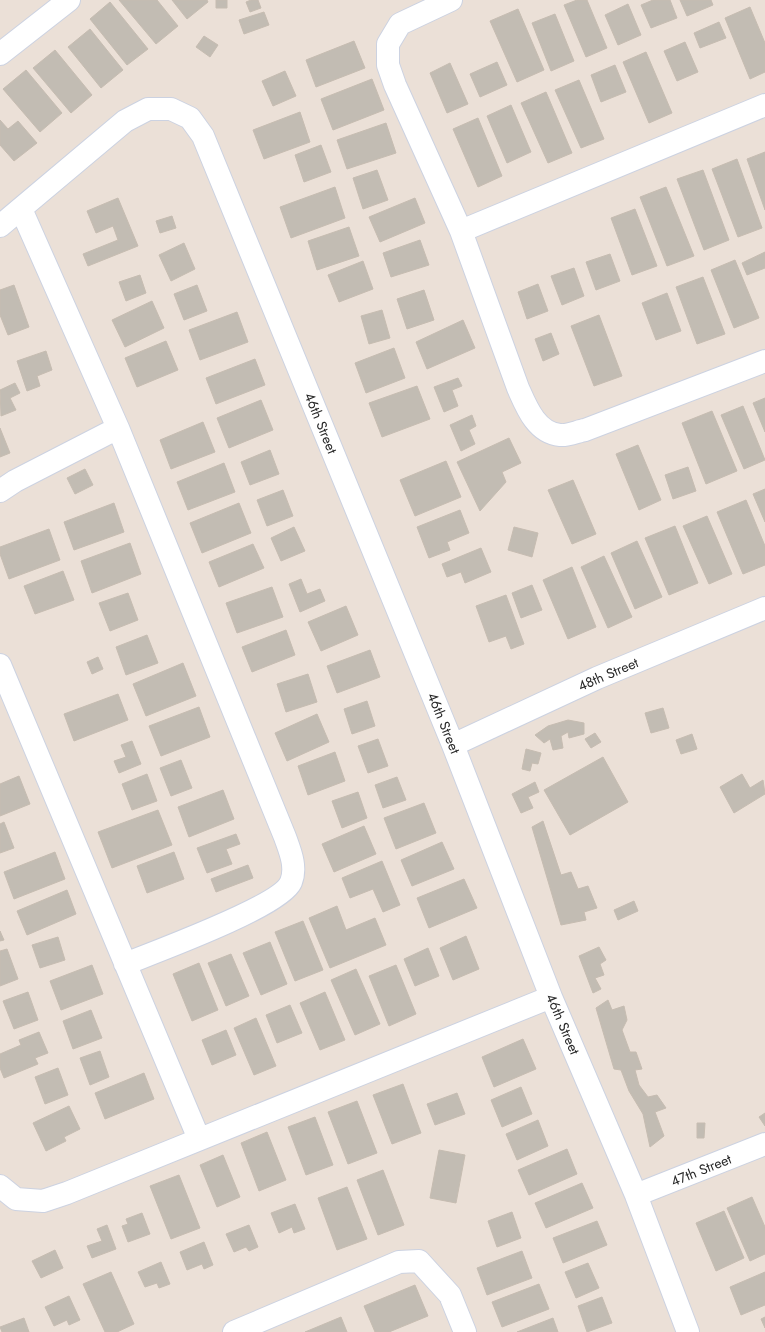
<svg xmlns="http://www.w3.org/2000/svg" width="765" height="1332" viewBox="0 0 765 1332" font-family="Jost,sans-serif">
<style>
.building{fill:#c2bcb3;stroke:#c6bcb1}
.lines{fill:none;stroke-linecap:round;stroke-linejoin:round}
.minor-casing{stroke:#ccd2e1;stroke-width:24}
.minor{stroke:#fff;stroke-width:22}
.labels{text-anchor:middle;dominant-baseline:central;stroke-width:4;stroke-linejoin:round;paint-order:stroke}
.street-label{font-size:14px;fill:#272727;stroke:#fff}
</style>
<rect width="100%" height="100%" fill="#ebe0d7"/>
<path class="building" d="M 119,0 L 157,0 L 178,26 L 156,44 Z
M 172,0 L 207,0 L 208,2 L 187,19 Z
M 216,0 L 227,0 L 227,8 L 216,8 Z
M 251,0 L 258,0 L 261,8 L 250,12 L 246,2 Z
M 577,0 L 587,0 L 607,48 L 586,57 L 564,5 Z
M 653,0 L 670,0 L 677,18 L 651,28 L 641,5 Z
M 680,0 L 711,0 L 713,5 L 687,16 Z
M 110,2 L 148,49 L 127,65 L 90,19 Z
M 628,4 L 641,35 L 618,45 L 605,15 Z
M 750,7 L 765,43 L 765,72 L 750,79 L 725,18 Z
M 518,9 L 544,70 L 517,82 L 490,21 Z
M 264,12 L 269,25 L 244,34 L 239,20 Z
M 555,14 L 574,61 L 551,71 L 532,23 Z
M 719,22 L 726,38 L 700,48 L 694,33 Z
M 90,29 L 123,70 L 101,88 L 68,47 Z
M 204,36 L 218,45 L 210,57 L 196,47 Z
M 354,41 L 365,68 L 316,87 L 306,60 Z
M 685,42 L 698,72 L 677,81 L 664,51 Z
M 55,50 L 92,95 L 71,113 L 33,68 Z
M 646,52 L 672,113 L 649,123 L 623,62 Z
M 497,62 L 507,85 L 480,97 L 470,74 Z
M 450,63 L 468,104 L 447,113 L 430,73 Z
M 615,65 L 626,92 L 601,102 L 591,75 Z
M 26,70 L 62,113 L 40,132 L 3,89 Z
M 285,71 L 296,96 L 273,106 L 262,81 Z
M 372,79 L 384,110 L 333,130 L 321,99 Z
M 579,80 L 604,139 L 581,148 L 555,90 Z
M 546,92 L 572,153 L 548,163 L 521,103 Z
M 511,105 L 531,152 L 507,163 L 487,116 Z
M 300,112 L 310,142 L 264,159 L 253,130 Z
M 478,118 L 502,176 L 478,187 L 453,129 Z
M 0,120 L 8,129 L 18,121 L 37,143 L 14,161 L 0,145 Z
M 386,123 L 396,153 L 347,169 L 337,140 Z
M 321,145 L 331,172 L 304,182 L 295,155 Z
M 765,152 L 765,210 L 747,159 Z
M 737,159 L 762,228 L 738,237 L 712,169 Z
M 377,170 L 388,200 L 363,209 L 353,178 Z
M 703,170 L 729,240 L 704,250 L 677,179 Z
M 335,187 L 345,218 L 291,238 L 280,207 Z
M 666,187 L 694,256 L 667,266 L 640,197 Z
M 118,198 L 138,246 L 88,266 L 83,254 L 118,240 L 113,226 L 96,233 L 87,211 Z
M 415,198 L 425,223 L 380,242 L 369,217 Z
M 635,209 L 657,266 L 632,275 L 611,218 Z
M 172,216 L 176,228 L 160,233 L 156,221 Z
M 349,227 L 359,256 L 317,270 L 308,241 Z
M 420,240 L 429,265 L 391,277 L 383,253 Z
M 184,243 L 195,269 L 171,281 L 159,255 Z
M 765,252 L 765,268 L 747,275 L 742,263 Z
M 610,254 L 620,281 L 596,290 L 586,262 Z
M 735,260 L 759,318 L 734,328 L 711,270 Z
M 363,261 L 373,289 L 339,302 L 328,275 Z
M 574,268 L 584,296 L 562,305 L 551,276 Z
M 140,275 L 146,293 L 126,301 L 119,282 Z
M 703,277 L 725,334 L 697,344 L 676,287 Z
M 538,284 L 548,311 L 527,319 L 518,292 Z
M 14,285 L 29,327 L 8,335 L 0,315 L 0,290 Z
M 197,285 L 207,311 L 184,320 L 174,294 Z
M 424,290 L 434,320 L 407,329 L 397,299 Z
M 667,293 L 681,331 L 656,340 L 642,303 Z
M 152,301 L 164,328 L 125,347 L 112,320 Z
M 382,310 L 390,338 L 369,344 L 361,316 Z
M 237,312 L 248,342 L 200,360 L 189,330 Z
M 599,315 L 622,376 L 594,386 L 571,326 Z
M 463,320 L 475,348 L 427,369 L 416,342 Z
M 551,333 L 559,354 L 543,361 L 535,339 Z
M 166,341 L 178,370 L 137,387 L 125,358 Z
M 394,348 L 405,378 L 366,393 L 355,363 Z
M 46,351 L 52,370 L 37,376 L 40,386 L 27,391 L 17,361 Z
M 255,359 L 265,385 L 216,404 L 206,378 Z
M 458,378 L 462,386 L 452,390 L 458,406 L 444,412 L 434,387 Z
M 15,383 L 20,393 L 10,398 L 16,410 L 1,416 L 0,390 Z
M 417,386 L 430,419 L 382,437 L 369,403 Z
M 765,398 L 765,432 L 753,403 Z
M 261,400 L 273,430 L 229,448 L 217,418 Z
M 743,406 L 765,460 L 744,469 L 721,415 Z
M 712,411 L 737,471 L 706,484 L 682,423 Z
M 472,415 L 476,426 L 469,430 L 475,444 L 461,451 L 450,425 Z
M 203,422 L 215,452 L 171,469 L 160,440 Z
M 0,428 L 10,453 L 0,457 Z
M 509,438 L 521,463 L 502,472 L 506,482 L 480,511 L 457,462 Z
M 638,445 L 661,500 L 639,510 L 616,454 Z
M 270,450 L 279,474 L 250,485 L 241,462 Z
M 446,461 L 461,497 L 415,516 L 400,480 Z
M 224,463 L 235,492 L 188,510 L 177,482 Z
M 688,467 L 696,491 L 673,499 L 665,475 Z
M 85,469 L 93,485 L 75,494 L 67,478 Z
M 573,480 L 596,534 L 572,544 L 548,490 Z
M 765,489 L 765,522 L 753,494 Z
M 283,490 L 293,516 L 267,526 L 257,500 Z
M 746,500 L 765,546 L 765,565 L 743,574 L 717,512 Z
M 114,503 L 124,532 L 74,550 L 64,522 Z
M 239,503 L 251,533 L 202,553 L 190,523 Z
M 460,510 L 469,533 L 447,542 L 450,550 L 429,558 L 417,527 Z
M 707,516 L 732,574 L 709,584 L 683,526 Z
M 675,526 L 698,583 L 669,595 L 645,538 Z
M 294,527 L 305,551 L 281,561 L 271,538 Z
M 514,527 L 538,533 L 532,557 L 508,550 Z
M 49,529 L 60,560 L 9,579 L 0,554 L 0,547 Z
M 637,541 L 662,597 L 635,609 L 611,553 Z
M 130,543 L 141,574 L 92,593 L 81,561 Z
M 253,544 L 264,568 L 219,587 L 209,562 Z
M 481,548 L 491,572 L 465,583 L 461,572 L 447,577 L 442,564 Z
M 604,556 L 632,617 L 608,628 L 581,567 Z
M 572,567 L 596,627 L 568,639 L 543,580 Z
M 63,571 L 74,600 L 35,614 L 24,586 Z
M 301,579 L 307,594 L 320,589 L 325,601 L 300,612 L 289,584 Z
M 532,585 L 542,610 L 521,618 L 512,593 Z
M 272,587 L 283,617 L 237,633 L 226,603 Z
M 128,593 L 138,620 L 110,631 L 99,603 Z
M 506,595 L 524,644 L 511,649 L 506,636 L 489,642 L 476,606 Z
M 346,606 L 358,635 L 321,651 L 308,622 Z
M 286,630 L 295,655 L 252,672 L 242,647 Z
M 147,635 L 158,663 L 126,675 L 116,647 Z
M 370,650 L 380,677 L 337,693 L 327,666 Z
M 98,657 L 103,669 L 92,674 L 87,662 Z
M 183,663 L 196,696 L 146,716 L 133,684 Z
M 308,674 L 317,702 L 286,712 L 277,684 Z
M 118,694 L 128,720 L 74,741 L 64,714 Z
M 367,701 L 375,726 L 352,734 L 344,709 Z
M 199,707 L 210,737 L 161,756 L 149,726 Z
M 663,708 L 669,728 L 651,733 L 645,713 Z
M 317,714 L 329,742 L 287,761 L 275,733 Z
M 568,720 L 584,723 L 584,734 L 569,738 L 568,732 L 561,736 L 563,748 L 553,750 L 550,739 L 544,743 L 535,735 L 548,726 Z
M 595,733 L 601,742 L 591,748 L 585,739 Z
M 692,734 L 697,749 L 681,754 L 676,740 Z
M 378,739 L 388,766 L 368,773 L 358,746 Z
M 132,741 L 141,764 L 119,773 L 114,761 L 126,757 L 121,745 Z
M 526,749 L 541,753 L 538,764 L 532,763 L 530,771 L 522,769 Z
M 335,752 L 345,781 L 308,795 L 298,766 Z
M 603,757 L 628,802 L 570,835 L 544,790 Z
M 181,760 L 192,788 L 171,796 L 160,768 Z
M 147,774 L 157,801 L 132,810 L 122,784 Z
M 742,774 L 750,788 L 763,780 L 765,794 L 734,813 L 720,787 Z
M 19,776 L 30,804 L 0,816 L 0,784 Z
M 397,777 L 406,800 L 383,808 L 375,785 Z
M 535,782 L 539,792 L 528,797 L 533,808 L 521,813 L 512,794 Z
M 223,790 L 234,819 L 189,837 L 178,807 Z
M 358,792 L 367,818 L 342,828 L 332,801 Z
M 424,803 L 436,833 L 396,849 L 384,818 Z
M 158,810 L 172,845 L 112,868 L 98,832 Z
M 543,821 L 561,875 L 571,872 L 578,889 L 588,886 L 597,908 L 584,912 L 586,920 L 561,925 L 532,827 Z
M 4,822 L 14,848 L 0,853 L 0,824 Z
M 364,826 L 376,854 L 334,872 L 322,844 Z
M 236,834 L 240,844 L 226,849 L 232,864 L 207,873 L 197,848 Z
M 442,842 L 454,869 L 412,886 L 401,860 Z
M 55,852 L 65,879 L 14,899 L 4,872 Z
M 174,852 L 184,879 L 147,893 L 137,866 Z
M 382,861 L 400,905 L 383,912 L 373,889 L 350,898 L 342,878 Z
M 248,865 L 253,878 L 216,892 L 211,879 Z
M 464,879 L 477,908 L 429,928 L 417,898 Z
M 67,890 L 76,914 L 27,935 L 17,911 Z
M 634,901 L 638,911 L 618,920 L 614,910 Z
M 337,906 L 346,930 L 375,918 L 386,945 L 330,968 L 309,918 Z
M 303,921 L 323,970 L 295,981 L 275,932 Z
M 0,931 L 4,940 L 0,941 Z
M 466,936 L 479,969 L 453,980 L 440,948 Z
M 58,937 L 65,960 L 40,968 L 32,945 Z
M 270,942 L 287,984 L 261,995 L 243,953 Z
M 599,947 L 606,960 L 600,964 L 604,975 L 595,978 L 601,989 L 593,993 L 579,956 Z
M 428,948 L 439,976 L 415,986 L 404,959 Z
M 7,949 L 18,979 L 0,986 L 0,951 Z
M 231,954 L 249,996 L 226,1006 L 208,963 Z
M 199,963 L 218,1010 L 192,1021 L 173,974 Z
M 92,965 L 103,994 L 61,1010 L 50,981 Z
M 396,965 L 416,1014 L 389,1026 L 369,976 Z
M 356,969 L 380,1024 L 355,1035 L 331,980 Z
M 28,992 L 38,1020 L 14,1029 L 3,1001 Z
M 325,992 L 345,1040 L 320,1050 L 300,1003 Z
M 608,1000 L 612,1010 L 624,1006 L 627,1020 L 622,1030 L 630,1052 L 636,1052 L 642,1069 L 635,1070 L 639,1085 L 648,1097 L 657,1095 L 666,1108 L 655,1112 L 664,1136 L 650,1147 L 643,1114 L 629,1091 L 621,1070 L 614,1069 L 596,1008 Z
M 290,1005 L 302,1033 L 277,1043 L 266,1015 Z
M 91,1010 L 102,1038 L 73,1049 L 63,1021 Z
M 256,1018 L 276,1066 L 254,1075 L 234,1028 Z
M 226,1030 L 236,1055 L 212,1065 L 202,1040 Z
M 39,1032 L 48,1053 L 35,1058 L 38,1064 L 4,1078 L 0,1068 L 0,1054 L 21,1045 L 19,1040 Z
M 523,1039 L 536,1069 L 494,1087 L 482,1057 Z
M 100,1051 L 109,1077 L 90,1085 L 80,1058 Z
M 58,1068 L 68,1095 L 45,1104 L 35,1077 Z
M 144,1073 L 154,1099 L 105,1119 L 95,1093 Z
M 403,1084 L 421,1133 L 392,1144 L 373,1095 Z
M 521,1087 L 532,1114 L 502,1127 L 491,1100 Z
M 457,1093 L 465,1114 L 435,1125 L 427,1104 Z
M 357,1101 L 377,1153 L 348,1164 L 328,1112 Z
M 69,1106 L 80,1129 L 64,1137 L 66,1141 L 46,1151 L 33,1123 Z
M 765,1113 L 765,1126 L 759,1117 Z
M 315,1117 L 333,1165 L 306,1175 L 288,1127 Z
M 538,1120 L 548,1146 L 517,1160 L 506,1134 Z
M 697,1123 L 705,1123 L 704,1138 L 697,1138 Z
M 267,1132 L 286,1180 L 259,1191 L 241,1143 Z
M 567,1149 L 577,1174 L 529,1195 L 518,1170 Z
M 439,1150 L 465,1155 L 456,1203 L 430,1198 Z
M 223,1155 L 240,1197 L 217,1207 L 200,1165 Z
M 383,1170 L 404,1225 L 378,1235 L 357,1180 Z
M 179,1175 L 200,1228 L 171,1239 L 150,1186 Z
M 582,1183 L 593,1208 L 546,1228 L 535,1203 Z
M 347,1187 L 367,1239 L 337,1250 L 318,1198 Z
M 752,1197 L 765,1227 L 765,1254 L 750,1261 L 727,1208 Z
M 295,1204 L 305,1229 L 294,1233 L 292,1227 L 279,1233 L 271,1213 Z
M 724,1211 L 744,1258 L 716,1271 L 696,1223 Z
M 512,1212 L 521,1238 L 497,1247 L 488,1221 Z
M 142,1213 L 150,1234 L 128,1242 L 122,1226 L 128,1224 L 126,1219 Z
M 597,1221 L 607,1245 L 563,1263 L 553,1238 Z
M 107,1225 L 116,1249 L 92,1258 L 87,1246 L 102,1241 L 97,1229 Z
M 249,1225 L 258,1247 L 249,1251 L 246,1247 L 234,1252 L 226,1234 Z
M 204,1242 L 213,1265 L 204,1269 L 202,1264 L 187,1270 L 180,1252 Z
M 55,1250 L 63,1268 L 41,1278 L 32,1261 Z
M 522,1251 L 532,1278 L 487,1295 L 477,1268 Z
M 161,1262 L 170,1284 L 159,1288 L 157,1283 L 145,1287 L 138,1272 Z
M 588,1263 L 599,1288 L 576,1298 L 565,1272 Z
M 111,1272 L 134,1324 L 117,1332 L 105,1332 L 83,1284 Z
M 765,1272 L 765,1305 L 741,1315 L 730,1287 Z
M 539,1284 L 549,1309 L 502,1327 L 492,1302 Z
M 415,1285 L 428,1316 L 389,1332 L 375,1332 L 364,1306 Z
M 69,1296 L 80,1320 L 69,1325 L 67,1320 L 54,1326 L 45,1307 Z
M 602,1297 L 612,1323 L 587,1332 L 578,1306 Z
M 341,1317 L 347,1332 L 305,1332 Z
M 765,1317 L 765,1328 L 761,1319 Z
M 24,1318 L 29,1332 L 2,1332 L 0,1327 Z
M 553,1318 L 558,1332 L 517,1332 Z"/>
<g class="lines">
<defs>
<path id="minor" d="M 451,0 L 400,24 L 388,44 L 388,65 L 395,85 L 461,231 L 518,388 C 526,406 536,433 560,435 C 568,436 578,431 585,430 L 765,361
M 0,54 L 69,0
M 21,209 L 118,428 L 285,837 C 290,851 297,867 291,882 C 281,906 155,952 125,964
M 0,226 L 125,121 L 148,109 L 171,109 L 190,118 L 203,136 L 453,745 L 551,997 L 636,1195 L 688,1332
M 461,231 L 765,105
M 0,491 L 15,481 L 118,428
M 0,665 L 199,1139
M 453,745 L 597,678 L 765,608
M 0,1186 L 16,1199 L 43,1201 L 67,1193 L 551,997
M 636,1195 L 765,1144
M 234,1332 L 399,1262 L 419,1261 L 450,1295 L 465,1332"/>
</defs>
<use href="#minor" class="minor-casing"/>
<use href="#minor" class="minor"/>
</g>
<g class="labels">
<g class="street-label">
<text transform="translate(321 423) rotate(68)">46th Street</text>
<text transform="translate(608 674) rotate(-23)">48th Street</text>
<text transform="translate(444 723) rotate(68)">46th Street</text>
<text transform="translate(563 1024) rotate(67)">46th Street</text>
<text transform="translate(701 1170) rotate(-22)">47th Street</text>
</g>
</g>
</svg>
